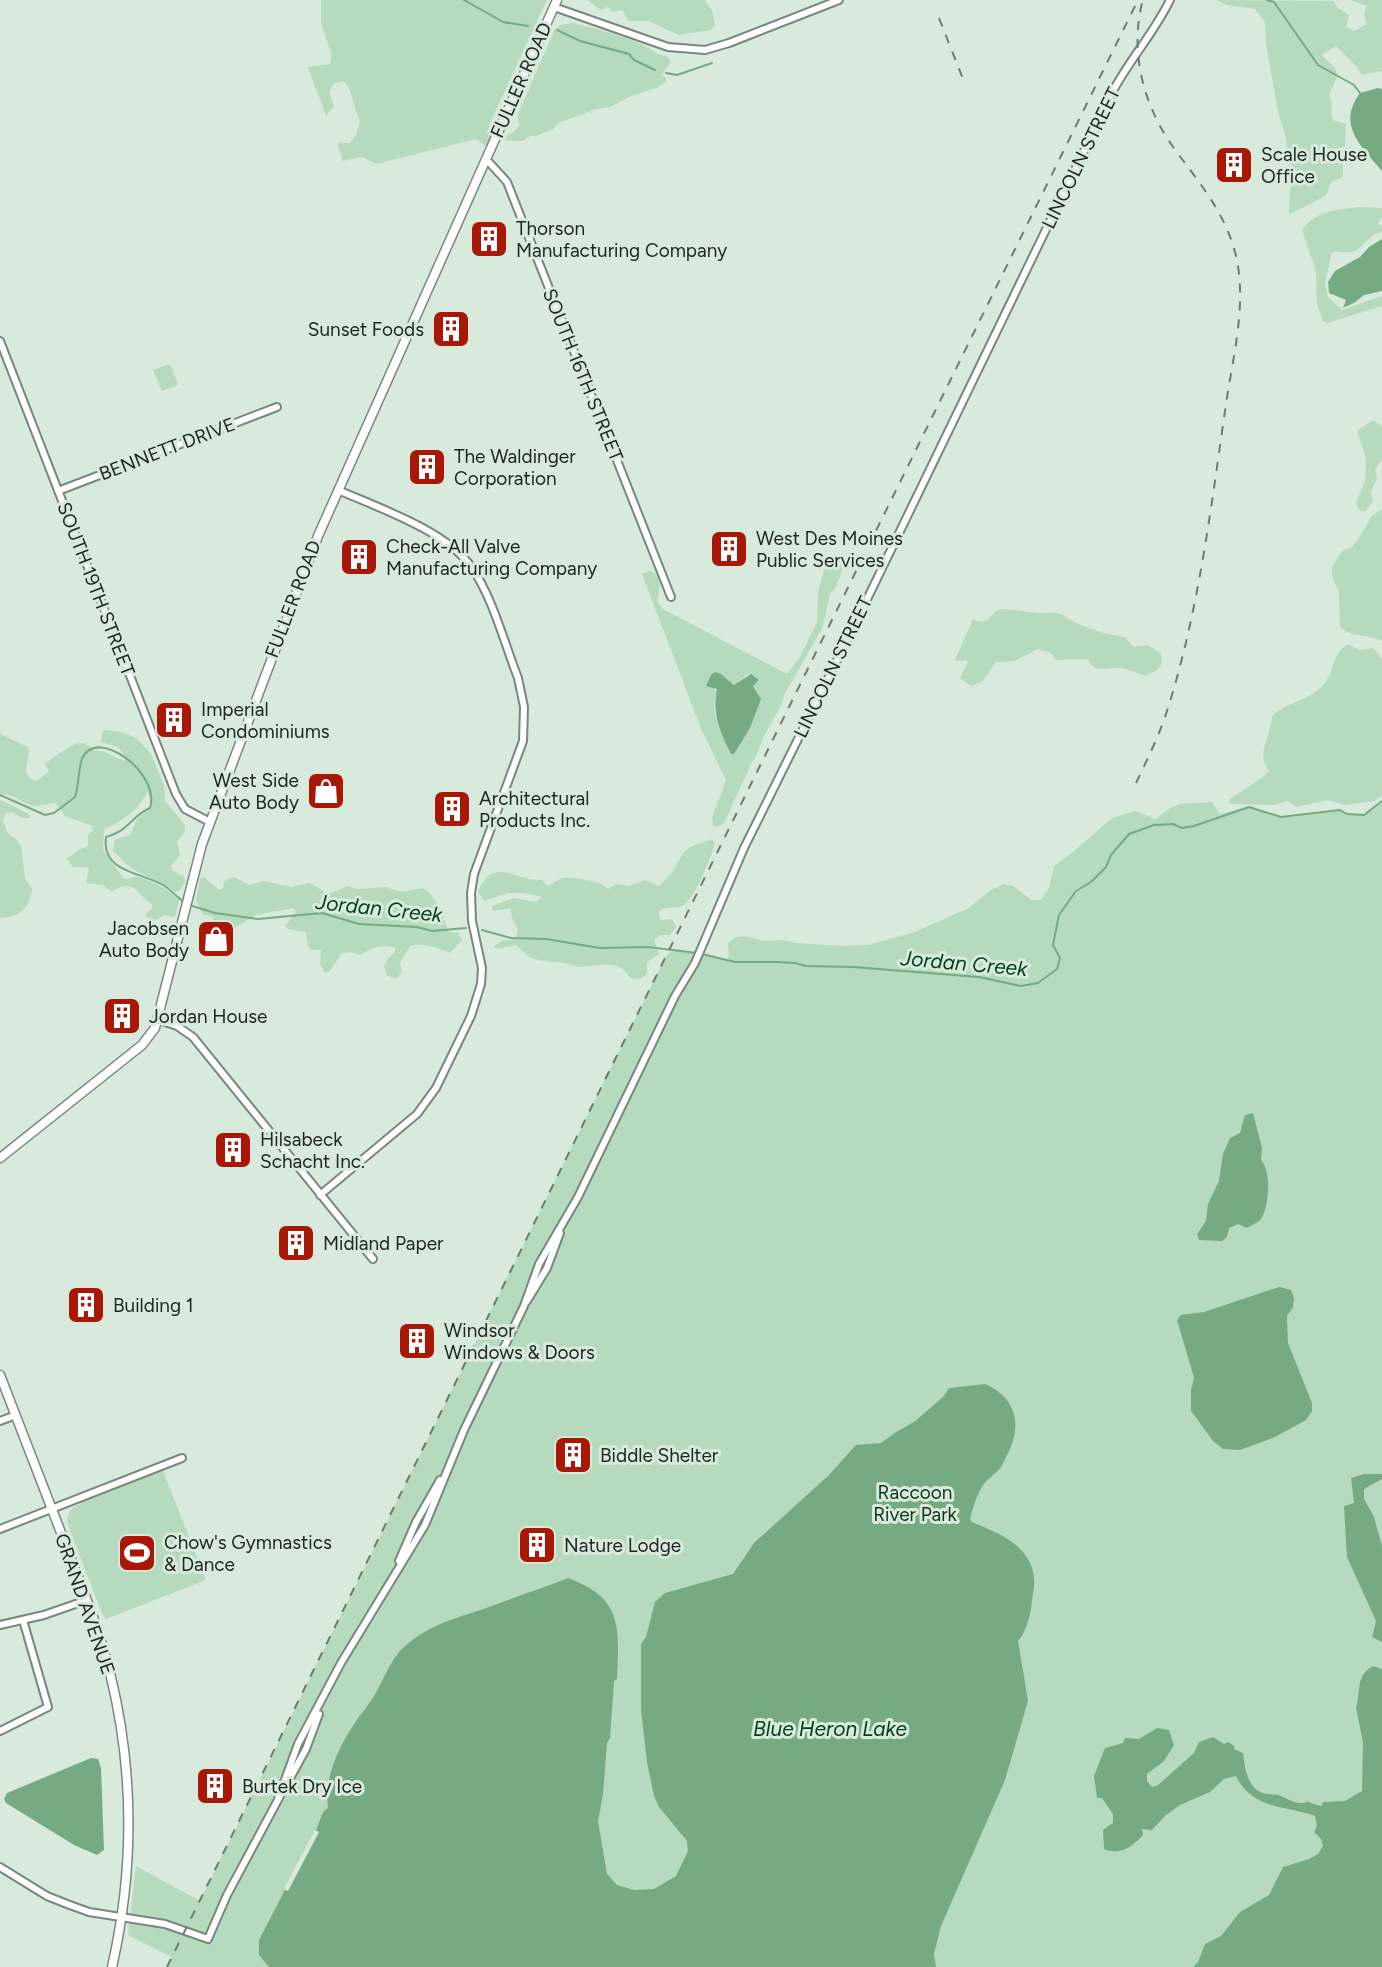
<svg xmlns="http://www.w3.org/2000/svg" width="1382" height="1967" viewBox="0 0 1382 1967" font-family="Figtree,sans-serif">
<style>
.green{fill:#b5dabe;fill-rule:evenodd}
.water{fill:#76aa83}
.pier{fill:#d8eadb}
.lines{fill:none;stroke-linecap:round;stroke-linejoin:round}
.stream{stroke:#76aa83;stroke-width:2}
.street-casing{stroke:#78897c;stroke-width:10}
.secondary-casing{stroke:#78897c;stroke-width:11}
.street{stroke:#fff;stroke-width:6}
.secondary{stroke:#fff;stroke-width:8}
.rail{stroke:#6f7b71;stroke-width:2;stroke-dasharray:9 9;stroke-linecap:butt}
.labels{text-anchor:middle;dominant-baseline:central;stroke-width:6;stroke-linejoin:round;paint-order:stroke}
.street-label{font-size:19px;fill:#202722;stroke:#d8eadb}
.poi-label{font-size:19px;fill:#202722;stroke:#d8eadb;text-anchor:start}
.park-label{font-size:19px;fill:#0c361b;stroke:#d8eadb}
.water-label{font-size:21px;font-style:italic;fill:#00421d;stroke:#d8eadb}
</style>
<rect width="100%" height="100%" fill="#d8eadb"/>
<path class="green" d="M 321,0 L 547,0 L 489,125 L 493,133 L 487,147 L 476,139 L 376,164 L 362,157 L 343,161 L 337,143 L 350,143 L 356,135 L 360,121 C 353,108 354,93 344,81 L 334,83 L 329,92 L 334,106 L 326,116 L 308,67 L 330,64 L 332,55 L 321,23 Z
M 587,0 L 705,0 L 712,11 L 715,25 L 711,30 L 679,35 L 648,21 L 630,21 L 625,16 L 623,10 L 613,12 L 608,7 L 601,10 Z
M 1216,0 L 1333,1 L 1337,7 L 1349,15 L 1346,27 L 1354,31 L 1367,24 L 1364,14 L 1367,6 L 1350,0 L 1382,0 L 1382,71 L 1362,75 L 1357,67 L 1336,46 L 1321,55 L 1334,67 L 1338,75 L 1329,95 C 1335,107 1329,111 1333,120 L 1346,124 L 1345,146 L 1334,153 L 1336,158 L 1343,164 L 1343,177 L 1331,182 C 1329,186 1329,190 1327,194 C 1326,196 1293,213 1289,214 L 1290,188 L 1299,178 L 1292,168 L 1291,159 L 1287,151 L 1286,137 L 1278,112 L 1266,43 L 1265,22 L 1255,9 L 1227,5 Z
M 573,23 C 597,29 621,35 643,45 C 653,50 657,55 668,57 L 671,61 L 661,76 L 665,77 L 667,81 L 658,87 L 629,97 L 610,107 L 596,109 L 558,123 L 553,129 L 536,136 L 530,136 L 523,141 L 506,141 L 505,137 L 515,131 L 521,123 L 518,123 L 518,114 L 554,31 L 560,25 Z
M 1362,207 L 1382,208 L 1382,217 L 1378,224 L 1382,226 L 1382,232 C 1360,237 1366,258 1335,251 L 1331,254 L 1325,285 L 1328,297 L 1342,310 L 1382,296 L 1382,306 L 1327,323 L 1323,321 L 1317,304 L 1316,271 L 1302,230 C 1316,210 1339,209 1362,207 Z
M 170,364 L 178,385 L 162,391 L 153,370 Z
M 1373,420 L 1382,426 L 1382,460 L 1375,469 L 1377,478 L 1371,492 L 1373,501 L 1365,512 L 1360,510 L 1356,503 L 1365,481 L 1366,458 L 1357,431 Z
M 1382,509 L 1382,641 C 1368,634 1352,638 1340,627 L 1339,593 L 1332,576 L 1332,567 L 1342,551 L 1351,548 L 1357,541 L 1371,517 Z
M 833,559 L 842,559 L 842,571 L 836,587 L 830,594 L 822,629 L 785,693 C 781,712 768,724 762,741 C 758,749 758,755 752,762 L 724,823 L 717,827 L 713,825 L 712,818 L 726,780 L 702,731 L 642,574 L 651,571 L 657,575 L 660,585 L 657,601 L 663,609 L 787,674 L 800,657 L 817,622 L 818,592 L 824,570 ZM 721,674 L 734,685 L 748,674 L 759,682 L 753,685 L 759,695 L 750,728 L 743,738 L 726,744 C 720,726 709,711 717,691 L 713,687 Z
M 1000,609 C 1013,609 1026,612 1038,613 C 1046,614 1053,611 1060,614 C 1065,616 1069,620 1074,622 C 1086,628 1112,636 1125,637 L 1134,647 L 1147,645 L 1160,653 C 1166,666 1156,672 1145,676 C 1138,673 1130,670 1123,668 C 1107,666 1098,676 1087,659 L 1056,660 L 1051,653 L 1038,649 L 1014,661 L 996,662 L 983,681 L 971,686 L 960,678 L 968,662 L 965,660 L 954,661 C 961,647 967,633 973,619 C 991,627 987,615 1000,609 Z
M 1348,644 L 1359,650 L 1373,648 L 1382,659 L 1382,795 L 1375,801 L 1344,805 L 1328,800 L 1297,807 L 1287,801 L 1274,805 L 1230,804 L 1229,800 C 1241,790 1258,783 1269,771 C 1255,753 1271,738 1272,716 C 1289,700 1306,703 1323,685 C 1335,673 1331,654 1348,644 Z
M 105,730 L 121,732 L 136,738 L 150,752 L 164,785 L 165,801 L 185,825 L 185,831 L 177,842 L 180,855 L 171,866 L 172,870 L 184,877 L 185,882 L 179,891 L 175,892 C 162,881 148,878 134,870 C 125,865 122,857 113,852 L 115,840 L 130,835 L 137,819 L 150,809 L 151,800 L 147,792 C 139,810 123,821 104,829 L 103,850 L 124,879 C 128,879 132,877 136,877 C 147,878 172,891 179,901 L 175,917 L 165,915 L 156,920 L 149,919 L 145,914 L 152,909 L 152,904 C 144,900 137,887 128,886 C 123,885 116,890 111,891 L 102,885 L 86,883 L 89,870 L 87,867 L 73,867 L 67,859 L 77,851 L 88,846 L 88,835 L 93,830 L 92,826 L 65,816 L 55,802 C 22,813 27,796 0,794 L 0,734 L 28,747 C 32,761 17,774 36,781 L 49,772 L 45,764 C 52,758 71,744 80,743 C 86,743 91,747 95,751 C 108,749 113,760 125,760 C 125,747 111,745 101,742 L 102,733 Z
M 0,800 L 29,814 L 30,818 L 22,818 L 11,812 L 6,813 L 3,821 L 8,834 L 16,839 L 21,846 L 25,878 L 32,889 C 29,909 20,917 0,918 Z
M 1382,801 L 1382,1967 L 167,1967 L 172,1957 L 128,1935 L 136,1866 L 200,1901 L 666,956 L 673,950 L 727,959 L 729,956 L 728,943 L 736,937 L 745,936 L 763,941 L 783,940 L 796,943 L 843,946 L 868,945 L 915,932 L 969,908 L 991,890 L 1004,884 L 1013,886 L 1032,900 L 1041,900 L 1049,888 L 1054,866 L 1072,853 L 1112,818 L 1135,811 L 1156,819 L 1170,808 L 1180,804 L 1212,802 L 1220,814 L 1249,807 L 1281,817 L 1293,817 L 1340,810 L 1347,814 L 1364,815 Z
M 712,839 L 715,844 C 710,858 697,895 685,904 C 677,910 667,905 659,911 L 660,920 L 672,919 L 676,927 L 670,935 L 661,935 L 654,940 L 659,954 L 647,962 L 647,973 C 644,979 636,980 630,978 C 620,958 598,966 581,967 C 575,967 571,964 565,963 C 541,959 535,965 516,945 L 497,949 L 493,947 L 501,941 L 515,939 L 518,930 L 512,918 L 511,908 L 493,911 L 492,906 L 514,898 L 536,902 L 542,897 L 524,893 L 508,893 L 484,901 L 478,892 C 494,855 515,881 542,880 L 548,886 C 553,884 557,879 563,878 C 576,877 599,881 608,889 L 617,884 L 629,886 L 645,880 L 659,886 L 671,874 L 684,852 L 690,847 Z
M 204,877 L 219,890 L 223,888 L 224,881 L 234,877 L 249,885 L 264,881 L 291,887 L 310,883 L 328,894 L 348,886 L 357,889 L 386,887 L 401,892 L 423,888 C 436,895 443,918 448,931 L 452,933 L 458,932 L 462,940 L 450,953 C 439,948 422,942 410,946 L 400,963 L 402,972 L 396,979 L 387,975 L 384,966 L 388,958 L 395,952 L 395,948 C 381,943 372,948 360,955 L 351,952 L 342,953 L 329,972 L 325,973 L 320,964 L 321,950 L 311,950 L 308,946 L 306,932 L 288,929 L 285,926 L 296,912 L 293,908 L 256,915 L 230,931 L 213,931 L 210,925 L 214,917 L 203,914 L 196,901 L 200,879 Z
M 163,1471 L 206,1580 L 106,1619 L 101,1611 L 68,1525 C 67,1520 67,1515 71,1510 C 87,1495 141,1480 163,1471 Z"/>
<path class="water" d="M 1378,88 L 1382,89 L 1382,171 C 1362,147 1336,125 1360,93 Z
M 1382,239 L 1382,291 L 1364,295 L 1354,303 L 1343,308 L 1346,300 L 1329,293 L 1328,282 L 1335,271 L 1360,257 L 1369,247 Z
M 715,672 L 721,674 L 734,685 L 751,674 L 759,680 L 753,686 L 761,699 L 750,728 L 734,754 L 731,754 C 720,731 712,715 717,689 L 706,686 L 711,675 Z
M 1253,1113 L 1262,1148 L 1261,1160 C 1272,1172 1269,1206 1261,1219 C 1258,1223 1251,1225 1247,1228 L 1238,1224 L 1229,1228 L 1227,1237 L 1222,1241 L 1199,1240 L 1197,1234 L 1206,1221 L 1208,1204 L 1219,1181 L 1223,1154 L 1230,1138 L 1240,1133 L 1245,1115 Z
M 1279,1287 L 1291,1290 L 1294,1298 L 1293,1307 L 1287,1316 L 1288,1343 L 1312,1403 L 1312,1411 L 1306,1420 L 1273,1438 L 1240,1450 L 1223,1449 L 1213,1441 L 1191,1411 L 1191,1390 L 1194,1378 L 1177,1320 L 1181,1315 L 1204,1312 Z
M 985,1384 C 1019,1399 1022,1428 1006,1457 C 1005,1459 1002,1466 1001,1467 C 995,1475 987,1478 982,1487 C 976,1497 973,1508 970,1519 L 972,1522 C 998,1533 1031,1545 1034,1578 C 1035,1585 1033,1593 1032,1600 C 1031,1613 1027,1631 1018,1641 L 1028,1701 L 1005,1780 L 941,1926 L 934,1954 L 936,1967 L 269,1967 L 259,1955 L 259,1940 L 317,1828 L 323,1812 L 328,1808 C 323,1771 346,1733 368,1705 C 382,1687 388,1661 405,1646 C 431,1623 461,1617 492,1606 C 517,1596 543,1588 568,1578 C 623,1598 619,1627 617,1679 L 614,1681 L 610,1738 L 607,1743 L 603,1794 L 598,1821 L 607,1874 L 617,1885 L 634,1890 L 654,1889 L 676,1876 L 688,1851 L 687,1841 L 659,1807 L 654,1796 L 647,1762 L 641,1710 L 641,1644 L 646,1637 L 655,1602 L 665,1593 L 733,1574 L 754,1543 L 828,1476 L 856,1445 L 881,1443 L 896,1432 L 914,1422 L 943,1397 L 949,1388 Z
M 1364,1474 L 1382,1474 L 1382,1479 L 1364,1489 L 1364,1499 L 1374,1517 L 1382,1546 L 1382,1642 L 1372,1637 L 1376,1621 L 1347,1557 L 1344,1506 L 1354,1503 L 1351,1478 Z
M 1373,1666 L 1382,1669 L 1382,1967 L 1193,1967 L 1198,1962 L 1205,1944 L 1221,1936 L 1240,1912 L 1269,1895 L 1283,1867 L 1309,1859 L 1318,1854 L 1323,1846 L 1321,1839 L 1314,1832 L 1317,1826 L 1315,1816 C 1284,1805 1253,1810 1236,1776 L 1224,1779 L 1210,1792 L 1180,1805 L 1166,1815 L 1152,1830 L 1142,1829 L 1143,1835 C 1132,1847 1119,1856 1104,1849 L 1103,1830 L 1113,1823 L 1113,1814 L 1102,1798 L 1097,1798 L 1094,1776 L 1105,1748 L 1123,1743 L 1125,1738 L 1139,1739 L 1157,1728 L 1169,1730 L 1174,1745 L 1164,1761 L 1147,1774 L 1147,1781 L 1152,1787 L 1158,1785 L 1194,1753 L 1199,1742 L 1213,1737 L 1224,1744 L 1228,1742 L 1234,1746 L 1234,1749 L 1243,1753 C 1245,1768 1247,1791 1267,1794 C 1273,1795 1277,1794 1283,1797 C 1292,1801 1300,1806 1309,1801 L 1310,1803 L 1321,1806 L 1323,1802 L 1345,1801 L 1362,1791 L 1363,1742 L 1356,1708 C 1361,1692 1355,1676 1373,1666 Z
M 91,1758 L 98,1759 L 101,1768 L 104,1850 L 97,1855 L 74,1845 L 6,1803 L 4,1799 L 7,1793 Z"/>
<path class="pier" d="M 315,1830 L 319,1832 L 288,1891 L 284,1889 Z"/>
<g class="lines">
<path class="stream" d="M 464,0 L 503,22 L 528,26
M 1267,0 L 1274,2 L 1318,65 L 1354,85 L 1360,93
M 557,30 L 580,41 L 629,54 L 634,60 L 655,70
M 666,73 L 677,75 L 712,63
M 0,795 L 45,815 L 54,813 L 75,797 C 79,785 78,771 82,759 C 96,725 161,773 150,808 C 131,816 128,832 106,837 C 101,872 140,872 163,885 C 171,890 177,897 184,902
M 189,905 L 215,913 L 258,919 L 322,913 L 359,924 L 417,927 L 432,931 L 466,928
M 482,930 L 511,938 L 546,939 L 600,948 L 648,947 L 697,953
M 702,954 L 735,962 L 778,962 L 795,963 L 806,966 L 853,967 L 979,977 L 1021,986 L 1038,983 L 1057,969 L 1060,958 L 1053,945 L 1059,915 L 1076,891 L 1091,882 L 1106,867 L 1111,855 L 1129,834 L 1154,825 L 1173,824 L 1182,828 L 1194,826 L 1249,807 L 1281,817 L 1340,810 L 1347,814 L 1364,815 L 1382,801"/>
<defs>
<path id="street" d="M 554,7 L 668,47 L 705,50 L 729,43 L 839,0
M 486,159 L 507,182 L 671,597
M 0,341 L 176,794 L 185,809 L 210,822
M 58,491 L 277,407
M 159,1020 L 177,1026 L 193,1037 L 373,1259
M 320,1195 L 417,1114 L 436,1088 L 471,1016 L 481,984 L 482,968 L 472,921 L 471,893 L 474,874 L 523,741 L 524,707 L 518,678 C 505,645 492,596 472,568 C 447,531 379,508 338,490
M 527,1301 L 547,1268 L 560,1233
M 0,1421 L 16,1415
M 0,1529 L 182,1458
M 399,1561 L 416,1522 L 440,1480
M 0,1625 L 44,1615 L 87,1600
M 0,1731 L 48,1707 L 23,1620
M 289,1780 L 306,1749 L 319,1714
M 278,1799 L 298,1744 L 341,1663 L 425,1525 L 464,1430 L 524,1306 L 539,1264 L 578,1197 L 675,996 L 695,963 L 744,848 L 858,618 L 1113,91 C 1130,59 1154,33 1170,0
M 0,1867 L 47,1896 L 67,1904 L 89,1912 L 165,1924 L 208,1939 L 227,1895 L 280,1796"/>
<path id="secondary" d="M 0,1158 L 142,1045 L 155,1028 L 202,844 L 318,536 L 557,0
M 0,1375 C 22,1431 43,1487 65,1543 C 81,1586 99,1628 110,1673 C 134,1770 134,1870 112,1967"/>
</defs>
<use href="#street" class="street-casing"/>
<use href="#secondary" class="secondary-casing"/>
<use href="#street" class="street"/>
<use href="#secondary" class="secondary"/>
<path class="rail" d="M 939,18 L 965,84
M 1136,783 C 1147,760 1159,736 1167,711 C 1199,611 1211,507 1226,404 C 1233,356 1248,301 1235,252 C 1224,210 1196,179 1171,144 C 1143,103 1130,52 1142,3
M 167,1967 L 1138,0"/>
</g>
<defs>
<symbol id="building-square" viewBox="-11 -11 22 22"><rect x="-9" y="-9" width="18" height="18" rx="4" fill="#a91707" stroke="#d8eadb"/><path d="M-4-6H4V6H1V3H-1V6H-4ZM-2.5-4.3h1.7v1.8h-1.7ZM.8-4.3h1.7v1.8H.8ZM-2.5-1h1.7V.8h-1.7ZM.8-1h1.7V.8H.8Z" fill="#fff"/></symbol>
<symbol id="shop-square" viewBox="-11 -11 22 22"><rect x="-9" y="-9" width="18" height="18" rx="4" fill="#a91707" stroke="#d8eadb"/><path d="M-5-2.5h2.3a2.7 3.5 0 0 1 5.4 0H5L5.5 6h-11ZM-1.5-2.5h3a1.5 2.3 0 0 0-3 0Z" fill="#fff"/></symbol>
<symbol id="stadium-square" viewBox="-11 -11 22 22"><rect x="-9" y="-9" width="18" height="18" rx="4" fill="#a91707" stroke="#d8eadb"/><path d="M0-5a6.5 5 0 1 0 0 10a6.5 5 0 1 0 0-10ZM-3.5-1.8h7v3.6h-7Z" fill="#fff"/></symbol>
</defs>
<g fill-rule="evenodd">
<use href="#building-square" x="1212" y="143" width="44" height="44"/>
<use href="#building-square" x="467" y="217" width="44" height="44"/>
<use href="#building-square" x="429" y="307" width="44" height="44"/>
<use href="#building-square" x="405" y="445" width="44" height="44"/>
<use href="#building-square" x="707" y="527" width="44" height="44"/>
<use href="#building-square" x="337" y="535" width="44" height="44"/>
<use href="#building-square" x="152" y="698" width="44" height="44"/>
<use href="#shop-square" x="304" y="769" width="44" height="44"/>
<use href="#building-square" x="430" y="787" width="44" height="44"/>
<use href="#shop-square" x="194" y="917" width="44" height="44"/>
<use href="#building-square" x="100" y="994" width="44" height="44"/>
<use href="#building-square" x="211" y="1128" width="44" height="44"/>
<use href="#building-square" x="274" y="1221" width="44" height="44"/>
<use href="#building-square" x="64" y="1283" width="44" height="44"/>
<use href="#building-square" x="395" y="1319" width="44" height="44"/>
<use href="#building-square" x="551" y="1433" width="44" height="44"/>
<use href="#building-square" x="515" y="1523" width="44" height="44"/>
<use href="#stadium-square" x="115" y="1531" width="44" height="44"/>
<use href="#building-square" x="193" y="1764" width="44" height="44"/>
</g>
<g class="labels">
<g class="street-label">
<text transform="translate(521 80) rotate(-66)">FULLER ROAD</text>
<text transform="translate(1081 158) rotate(-64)">LINCOLN STREET</text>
<text transform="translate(583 375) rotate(68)">SOUTH 16TH STREET</text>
<text transform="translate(167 449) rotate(-21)">BENNETT DRIVE</text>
<text transform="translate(96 589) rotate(69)">SOUTH 19TH STREET</text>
<text transform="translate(293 599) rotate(-69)">FULLER ROAD</text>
<text transform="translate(833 667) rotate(-64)">LINCOLN STREET</text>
<text transform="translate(85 1604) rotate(71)">GRAND AVENUE</text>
</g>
<g class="poi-label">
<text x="1261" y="154">Scale House<tspan x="1261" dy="22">Office</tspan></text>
<text x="516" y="228">Thorson<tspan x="516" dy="22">Manufacturing Company</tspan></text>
<text x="424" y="329" text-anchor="end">Sunset Foods</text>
<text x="454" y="456">The Waldinger<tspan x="454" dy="22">Corporation</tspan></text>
<text x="756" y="538">West Des Moines<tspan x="756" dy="22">Public Services</tspan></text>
<text x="386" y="546">Check-All Valve<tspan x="386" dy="22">Manufacturing Company</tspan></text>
<text x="201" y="709">Imperial<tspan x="201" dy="22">Condominiums</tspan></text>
<text x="299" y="780" text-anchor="end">West Side<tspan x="299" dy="22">Auto Body</tspan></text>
<text x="479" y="798">Architectural<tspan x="479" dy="22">Products Inc.</tspan></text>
<text x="189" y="928" text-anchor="end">Jacobsen<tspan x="189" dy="22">Auto Body</tspan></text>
<text x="149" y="1016">Jordan House</text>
<text x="260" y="1139">Hilsabeck<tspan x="260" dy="22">Schacht Inc.</tspan></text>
<text x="323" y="1243">Midland Paper</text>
<text x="113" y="1305">Building 1</text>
<text x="444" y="1330">Windsor<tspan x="444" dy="22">Windows &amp; Doors</tspan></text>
<text x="600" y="1455">Biddle Shelter</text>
<text x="164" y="1542">Chow's Gymnastics<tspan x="164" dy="22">&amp; Dance</tspan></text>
<text x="564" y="1545">Nature Lodge</text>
<text x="242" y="1786">Burtek Dry Ice</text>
</g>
<g class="park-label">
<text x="915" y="1492">Raccoon<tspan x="915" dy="22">River Park</tspan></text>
</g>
<g class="water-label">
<text transform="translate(379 908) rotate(6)">Jordan Creek</text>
<text transform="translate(964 963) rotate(5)">Jordan Creek</text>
<text x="830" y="1728">Blue Heron Lake</text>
</g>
</g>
</svg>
